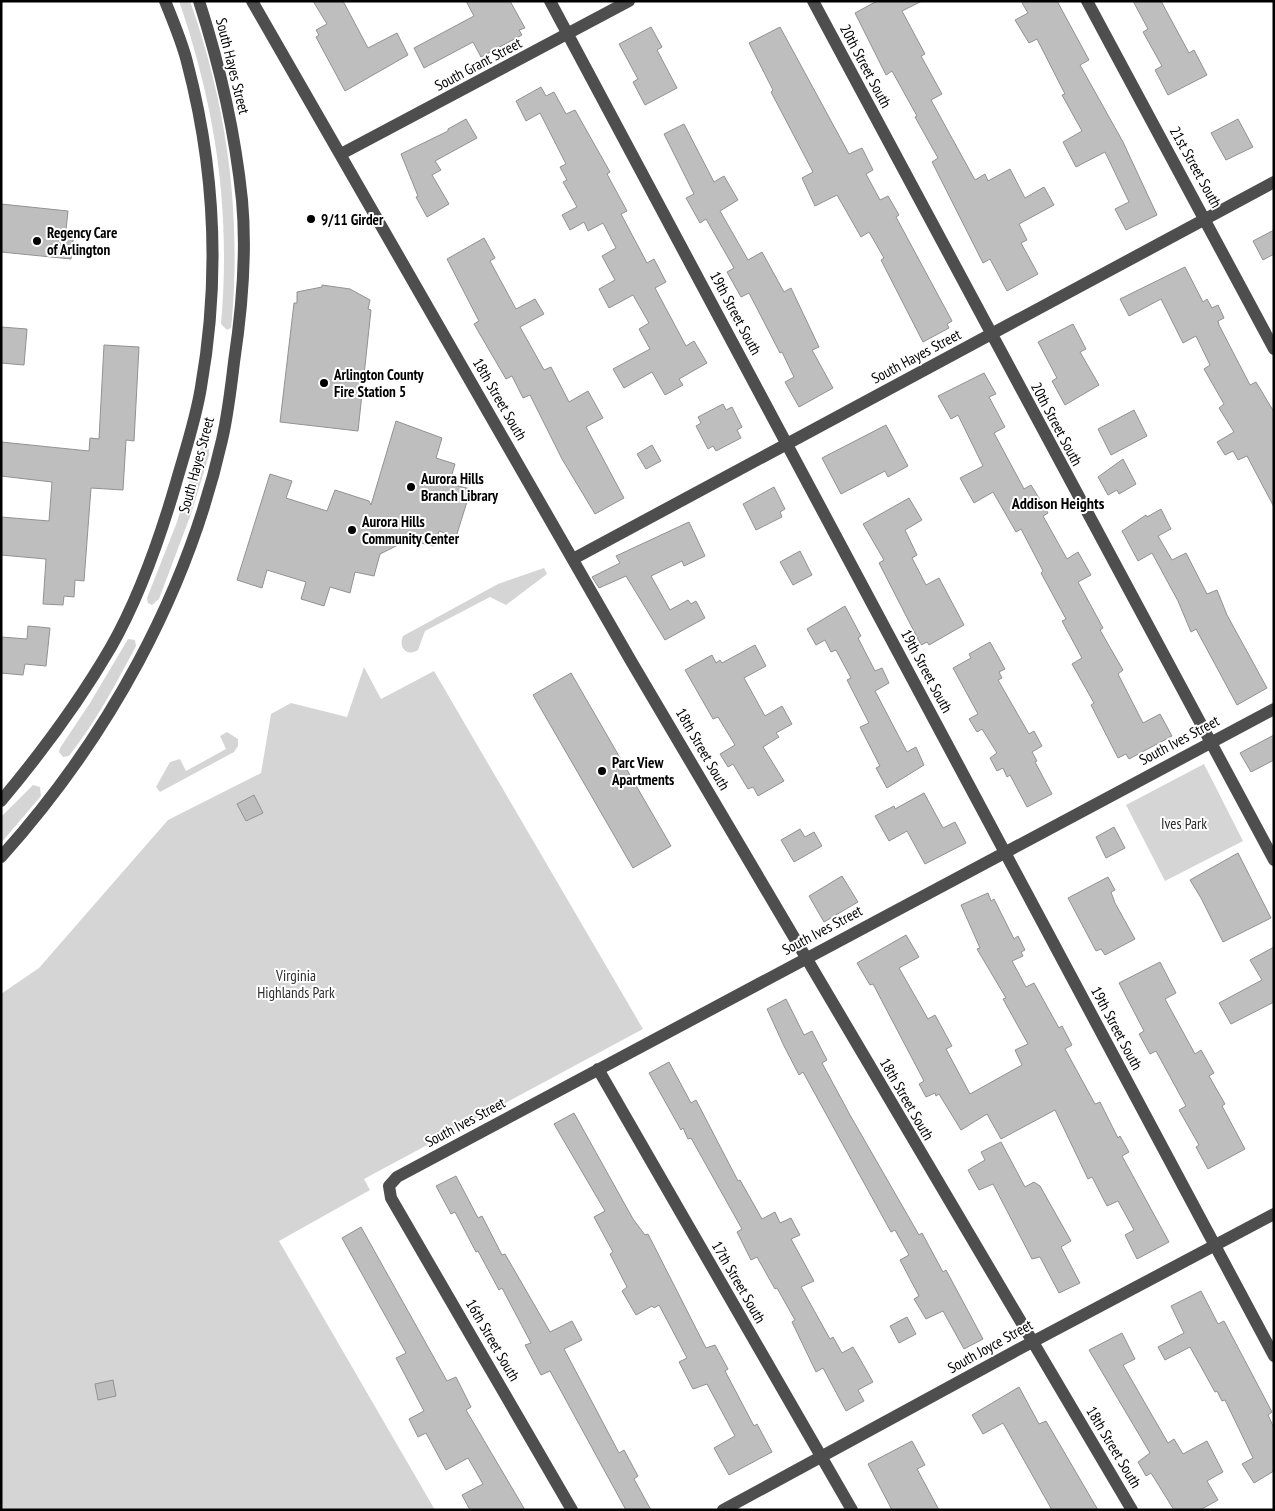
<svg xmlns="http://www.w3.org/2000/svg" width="1275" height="1511" viewBox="0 0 1275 1511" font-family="'PT Sans Narrow',sans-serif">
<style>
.green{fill:#d5d5d5}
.building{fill:#bebebe;stroke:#929292}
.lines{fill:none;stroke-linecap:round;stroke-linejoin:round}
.minor{stroke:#4e4e4e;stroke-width:12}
.poi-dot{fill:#000;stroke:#fff;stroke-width:2}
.labels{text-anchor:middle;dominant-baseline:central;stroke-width:4;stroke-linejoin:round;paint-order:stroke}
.street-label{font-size:15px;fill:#000;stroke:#fff}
.poi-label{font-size:15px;font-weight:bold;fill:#000;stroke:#fff;text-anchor:start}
.park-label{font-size:15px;fill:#2c2c2c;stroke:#fff}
.neighbourhood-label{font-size:16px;font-weight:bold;fill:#000;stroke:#fff}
</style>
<rect width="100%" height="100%" fill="#fff"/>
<path class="green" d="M 179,1 L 190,1 C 227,105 241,210 232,319 L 231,328 L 227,330 L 221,324 C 231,210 216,109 179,1 Z
M 203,445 L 209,449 L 209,455 L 191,514 L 159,599 L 152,605 L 148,603 L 147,598 L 177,522 L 199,450 Z
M 544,568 L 547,574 L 506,605 L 490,597 L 425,631 L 418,650 C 407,657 398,648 403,636 L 498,584 Z
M 128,639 L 135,640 L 136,646 C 116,684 95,723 69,756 L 63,757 L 59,752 L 60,748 L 90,703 Z
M 364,667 L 381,699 L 434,671 L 643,1029 L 364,1179 L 370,1190 L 279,1241 L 435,1510 L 1,1510 L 1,994 L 39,968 L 168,820 L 261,773 L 271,714 L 291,703 L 347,717 Z
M 227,732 L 238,739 L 238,746 L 234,752 L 160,792 L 156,787 L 170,762 L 180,759 L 186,771 L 226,749 L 220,736 Z
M 1204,764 L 1243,841 L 1165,881 L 1126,805 Z
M 33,785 L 40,787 L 41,796 L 1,843 L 1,817 Z"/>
<path class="building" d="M 313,1 L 343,1 L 368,48 L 397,33 L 408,55 L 345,91 L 316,37 L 319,35 L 316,30 L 327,24 Z
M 466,1 L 510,1 L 525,28 L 519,30 L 522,35 L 481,57 L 473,42 L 424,68 L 414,48 L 474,16 Z
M 877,1 L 922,1 L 902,11 L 925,54 L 921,56 L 942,94 L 931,100 L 975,180 L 985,174 L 988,181 L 1010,169 L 1025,198 L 1044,187 L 1054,205 L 1019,224 L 1027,240 L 1021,243 L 1038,274 L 1007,291 L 990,259 L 983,263 L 932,162 L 938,158 L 915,117 L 917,116 L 892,71 L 886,75 L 855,13 Z
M 1021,1 L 1057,1 L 1089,60 L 1080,65 L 1123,142 L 1157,215 L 1126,230 L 1115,209 L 1129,202 L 1105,152 L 1076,167 L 1063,142 L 1082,131 L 1062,95 L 1065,94 L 1037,39 L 1029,43 L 1015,20 L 1028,13 Z
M 1133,1 L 1161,1 L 1189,53 L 1194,50 L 1207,75 L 1168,95 L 1155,70 L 1162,66 L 1143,32 L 1148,29 Z
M 651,27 L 662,47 L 657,50 L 677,88 L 645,105 L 633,82 L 638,79 L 619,44 Z
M 780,27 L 849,154 L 862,148 L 873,170 L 866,174 L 880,200 L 888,196 L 899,215 L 896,217 L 952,321 L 947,324 L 949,328 L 923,342 L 881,260 L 884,258 L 869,232 L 861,237 L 837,195 L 815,206 L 802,178 L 813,172 L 771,92 L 773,90 L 749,43 Z
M 541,87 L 546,96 L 554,92 L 566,114 L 575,110 L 610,172 L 607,174 L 627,211 L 621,214 L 647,263 L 654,259 L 666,282 L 655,288 L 686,346 L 694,341 L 707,363 L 679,379 L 683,385 L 665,395 L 652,372 L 624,388 L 613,369 L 650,349 L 639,329 L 649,323 L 633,295 L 609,308 L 599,289 L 615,280 L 602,256 L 616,248 L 603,223 L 588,231 L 584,222 L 570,230 L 562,215 L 577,207 L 563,182 L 567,180 L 560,167 L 566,164 L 540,113 L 526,121 L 516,101 Z
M 466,119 L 477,138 L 435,161 L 441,170 L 432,175 L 449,204 L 427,217 L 416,197 L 418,196 L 401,154 L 448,131 L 448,129 Z
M 1238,119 L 1253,147 L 1226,160 L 1211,133 Z
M 684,124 L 714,182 L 724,176 L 738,200 L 720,211 L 748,260 L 762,252 L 784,292 L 791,288 L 819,347 L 812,350 L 833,388 L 799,407 L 785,382 L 794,377 L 782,352 L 780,353 L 749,293 L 741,297 L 727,272 L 734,268 L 706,219 L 700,223 L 686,198 L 694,194 L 664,134 Z
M 1,204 L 68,211 L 66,230 L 74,231 L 71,259 L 1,252 Z
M 1274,230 L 1274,254 L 1263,260 L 1253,241 Z
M 484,238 L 495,258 L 490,261 L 516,309 L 535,299 L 544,314 L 520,327 L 544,370 L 551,367 L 569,402 L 588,391 L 603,418 L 586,427 L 624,498 L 595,514 L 562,459 L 530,395 L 523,398 L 512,376 L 506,379 L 474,324 L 479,321 L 447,259 Z
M 1185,267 L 1203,302 L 1207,299 L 1212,308 L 1218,305 L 1224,318 L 1218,321 L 1219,325 L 1250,385 L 1256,382 L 1274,412 L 1274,507 L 1247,456 L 1238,460 L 1233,451 L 1225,455 L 1217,442 L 1234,432 L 1219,408 L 1224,404 L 1204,369 L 1210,365 L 1196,336 L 1183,343 L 1161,299 L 1129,316 L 1120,299 Z
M 322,285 L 350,289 L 370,300 L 368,309 L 371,310 L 358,431 L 280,422 L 294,303 L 297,303 L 297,292 L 322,287 Z
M 1073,324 L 1086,349 L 1080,352 L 1099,385 L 1065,405 L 1052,381 L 1057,378 L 1038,342 Z
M 1,327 L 27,329 L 24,365 L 1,363 Z
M 104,345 L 139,347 L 134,441 L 126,440 L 123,490 L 91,488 L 84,581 L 75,580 L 74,597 L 64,596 L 63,605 L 43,604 L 46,559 L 1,555 L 1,517 L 49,521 L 52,482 L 1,476 L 1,442 L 89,451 L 90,438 L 99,439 Z
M 984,373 L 996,394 L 989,397 L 1005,427 L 994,433 L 1024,489 L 1031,485 L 1048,513 L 1043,516 L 1067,559 L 1078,552 L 1091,575 L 1078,582 L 1103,628 L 1100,630 L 1123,670 L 1118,674 L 1143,723 L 1160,714 L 1172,736 L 1129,759 L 1126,754 L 1118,758 L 1091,705 L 1094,703 L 1072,664 L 1082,658 L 1062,621 L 1066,619 L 1041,573 L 1043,571 L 1021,529 L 1016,532 L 993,492 L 974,503 L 960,478 L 983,466 L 958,415 L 951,419 L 938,396 Z
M 723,404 L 726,410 L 732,407 L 742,427 L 737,430 L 741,438 L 716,451 L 713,446 L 708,449 L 696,426 L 701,423 L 698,417 Z
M 1134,410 L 1147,436 L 1111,455 L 1098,429 Z
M 396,421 L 442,438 L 436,458 L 455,464 L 449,484 L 471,489 L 456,537 L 439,531 L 434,546 L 408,540 L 380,554 L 374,576 L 355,572 L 350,593 L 330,587 L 324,606 L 301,599 L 306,582 L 267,570 L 262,588 L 237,580 L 270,474 L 292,481 L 286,498 L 327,511 L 335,490 L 369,501 L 371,505 Z
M 886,425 L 908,466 L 888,477 L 885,471 L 841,494 L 822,458 Z
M 652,445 L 661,461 L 646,469 L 637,454 Z
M 1123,459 L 1136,484 L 1119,494 L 1117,490 L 1108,495 L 1098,477 Z
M 774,487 L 785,509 L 780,512 L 782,517 L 756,530 L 743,504 Z
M 909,498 L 922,520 L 905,530 L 917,555 L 912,558 L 926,585 L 939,578 L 964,625 L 929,645 L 927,642 L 921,645 L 879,563 L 884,560 L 863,524 Z
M 1161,509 L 1171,529 L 1158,536 L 1172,560 L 1186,553 L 1207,594 L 1217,590 L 1227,615 L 1267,688 L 1237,705 L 1196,629 L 1191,632 L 1178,601 L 1152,553 L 1138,561 L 1122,531 L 1146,515 L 1147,517 Z
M 689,522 L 705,556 L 684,566 L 682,561 L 651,576 L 670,610 L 688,600 L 691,604 L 696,601 L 705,618 L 665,640 L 626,576 L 599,588 L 592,577 L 620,563 L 616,556 Z
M 800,551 L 812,575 L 793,585 L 780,562 Z
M 845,606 L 861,636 L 858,638 L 875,671 L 882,668 L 889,683 L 875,691 L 907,752 L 916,747 L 924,765 L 887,788 L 876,768 L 880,766 L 860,727 L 869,723 L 847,680 L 851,678 L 836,650 L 831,652 L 825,640 L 816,645 L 807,629 Z
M 28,626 L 50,628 L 46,666 L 25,664 L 23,675 L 1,673 L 1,637 L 27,639 Z
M 990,642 L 1005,669 L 999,672 L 1002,678 L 998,680 L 1029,734 L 1034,731 L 1042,746 L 1032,752 L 1037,761 L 1035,762 L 1052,794 L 1027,807 L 1010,775 L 1007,777 L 1003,768 L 997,771 L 990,758 L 997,753 L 982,729 L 977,732 L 969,719 L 978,714 L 953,668 L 971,658 L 969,654 Z
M 755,645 L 766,666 L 744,678 L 765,716 L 782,706 L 792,724 L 776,733 L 779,737 L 763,747 L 784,781 L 758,796 L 753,787 L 748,789 L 733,764 L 728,767 L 720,754 L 735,745 L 718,717 L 713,719 L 685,670 L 712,655 L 716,663 L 720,660 L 722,663 Z
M 571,673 L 671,846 L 633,868 L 533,695 Z
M 1274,735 L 1274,760 L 1251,772 L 1240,753 Z
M 924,793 L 943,828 L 955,822 L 966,843 L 925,864 L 907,831 L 889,841 L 875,816 L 894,806 L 895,809 Z
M 254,795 L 263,813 L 246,821 L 237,804 Z
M 1114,827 L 1125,848 L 1106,858 L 1096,837 Z
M 800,829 L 805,837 L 814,832 L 822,846 L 794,862 L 781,840 Z
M 1238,853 L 1271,918 L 1223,942 L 1201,898 L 1190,880 Z
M 842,876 L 858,902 L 824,922 L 809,896 Z
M 1108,877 L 1115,890 L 1111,892 L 1115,903 L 1135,939 L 1105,955 L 1101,949 L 1096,951 L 1068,898 Z
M 988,893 L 991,901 L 994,899 L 1014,939 L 1018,936 L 1025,950 L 1021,952 L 1023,956 L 1012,961 L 1026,987 L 1034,983 L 1059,1028 L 1062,1026 L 1072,1045 L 1065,1049 L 1095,1104 L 1100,1102 L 1118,1138 L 1120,1136 L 1129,1152 L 1122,1156 L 1169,1242 L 1137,1259 L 1125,1235 L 1134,1230 L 1118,1201 L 1107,1206 L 1092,1177 L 1088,1179 L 1055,1110 L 1001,1139 L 987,1114 L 961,1130 L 939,1094 L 936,1096 L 935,1093 L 926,1097 L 919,1084 L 924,1081 L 873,984 L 870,985 L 857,963 L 906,935 L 919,957 L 899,968 L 928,1019 L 935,1015 L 952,1046 L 946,1049 L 970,1094 L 1022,1065 L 1015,1050 L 1028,1044 L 1003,999 L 1006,998 L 977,949 L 980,948 L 961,905 Z
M 1274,947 L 1274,1002 L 1231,1024 L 1219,1003 L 1262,980 L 1250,960 Z
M 1160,962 L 1176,993 L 1165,999 L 1195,1054 L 1201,1050 L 1214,1073 L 1209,1076 L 1225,1104 L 1222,1106 L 1245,1149 L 1208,1169 L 1196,1147 L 1199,1145 L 1179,1110 L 1186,1106 L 1156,1051 L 1150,1054 L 1139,1034 L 1144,1031 L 1119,983 Z
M 786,999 L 804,1035 L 812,1031 L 827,1060 L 822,1063 L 850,1115 L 919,1235 L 922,1233 L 943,1272 L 946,1270 L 983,1339 L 964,1349 L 943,1311 L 926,1319 L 914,1299 L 919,1296 L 900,1260 L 909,1255 L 895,1230 L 891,1232 L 803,1072 L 799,1075 L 784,1046 L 767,1009 Z
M 669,1062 L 691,1103 L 696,1100 L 738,1181 L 740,1180 L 762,1219 L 775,1212 L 780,1223 L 791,1218 L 800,1235 L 791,1239 L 814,1281 L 801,1287 L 830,1339 L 833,1337 L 842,1353 L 853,1347 L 864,1366 L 873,1382 L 858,1390 L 864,1401 L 846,1411 L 823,1368 L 816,1372 L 792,1322 L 795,1320 L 777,1288 L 775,1289 L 757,1257 L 751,1260 L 737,1232 L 742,1229 L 691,1138 L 688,1139 L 683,1128 L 681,1130 L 649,1073 Z
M 574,1113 L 633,1219 L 645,1235 L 648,1234 L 706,1348 L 715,1345 L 728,1369 L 725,1371 L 754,1426 L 757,1424 L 772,1452 L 729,1475 L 714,1448 L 735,1436 L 707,1384 L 693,1389 L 679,1362 L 687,1358 L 659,1305 L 654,1308 L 652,1306 L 636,1315 L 622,1291 L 627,1287 L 610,1254 L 613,1252 L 594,1217 L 605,1211 L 554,1124 Z
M 1001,1142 L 1025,1187 L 1034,1182 L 1040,1186 L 1071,1241 L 1061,1247 L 1080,1283 L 1059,1293 L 1040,1257 L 1032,1259 L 993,1184 L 979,1190 L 968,1170 L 985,1160 L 981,1152 Z
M 456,1176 L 478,1218 L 482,1216 L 502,1255 L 505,1254 L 550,1332 L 572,1321 L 582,1340 L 564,1349 L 619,1453 L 624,1450 L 638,1476 L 634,1479 L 651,1510 L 626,1510 L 550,1371 L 541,1375 L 525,1345 L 531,1343 L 502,1288 L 499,1290 L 478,1251 L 476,1252 L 455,1212 L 451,1214 L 436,1186 Z
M 361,1227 L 447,1381 L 456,1377 L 471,1407 L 466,1410 L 525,1510 L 470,1510 L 462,1495 L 483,1484 L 468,1458 L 446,1470 L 426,1433 L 418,1437 L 409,1419 L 424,1411 L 396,1358 L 406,1353 L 342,1238 Z
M 1201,1291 L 1218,1324 L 1224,1321 L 1272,1412 L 1268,1415 L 1274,1428 L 1274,1471 L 1254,1483 L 1242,1464 L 1253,1458 L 1225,1400 L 1222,1401 L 1217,1391 L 1215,1392 L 1190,1347 L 1165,1360 L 1158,1347 L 1184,1333 L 1171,1306 Z
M 907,1317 L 916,1334 L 899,1343 L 890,1326 Z
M 1122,1333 L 1135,1359 L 1123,1365 L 1168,1443 L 1174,1439 L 1183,1454 L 1207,1441 L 1223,1472 L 1207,1481 L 1218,1500 L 1200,1510 L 1174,1510 L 1151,1473 L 1146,1476 L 1138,1462 L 1150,1453 L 1089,1350 Z
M 113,1380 L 116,1396 L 98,1400 L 95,1384 Z
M 1019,1387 L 1039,1424 L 1046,1421 L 1098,1510 L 1052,1510 L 1003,1423 L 983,1434 L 972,1415 Z
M 912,1441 L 925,1465 L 917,1469 L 939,1510 L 892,1510 L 868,1464 Z"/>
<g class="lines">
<path class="minor" d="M 252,1 L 631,661 L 1132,1510
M 550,1 L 1274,1356
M 813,1 L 1274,860
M 1087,1 L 1274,349
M 341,154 L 629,1
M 573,559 L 1274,182
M 1,801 C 42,752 79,702 111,647 C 140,596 160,538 176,483 C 185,451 196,419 201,387 C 220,279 215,168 187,62 C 182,42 173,21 165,1
M 1,857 C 107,739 187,595 222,440 C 228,414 231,388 234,362 C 242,309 247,254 242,200 C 235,132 220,66 199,1
M 598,1069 L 852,1510
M 572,1510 L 391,1198 L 389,1186 L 397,1177 L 1274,709
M 723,1510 L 1021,1348 L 1274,1214"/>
</g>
<g class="poi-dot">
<circle cx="311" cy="219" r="5"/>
<circle cx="37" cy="241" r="5"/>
<circle cx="324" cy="383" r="5"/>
<circle cx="411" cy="487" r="5"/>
<circle cx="352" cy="530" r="5"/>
<circle cx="602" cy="771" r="5"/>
</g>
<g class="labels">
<g class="street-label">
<text transform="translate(478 64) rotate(-28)">South Grant Street</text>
<text transform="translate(233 66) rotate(76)">South Hayes Street</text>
<text transform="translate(866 66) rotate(62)">20th Street South</text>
<text transform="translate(1196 167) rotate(61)">21st Street South</text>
<text transform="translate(736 313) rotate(62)">19th Street South</text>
<text transform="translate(916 356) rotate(-28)">South Hayes Street</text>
<text transform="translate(500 399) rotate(60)">18th Street South</text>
<text transform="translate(1057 424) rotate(62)">20th Street South</text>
<text transform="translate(196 465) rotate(-75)">South Hayes Street</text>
<text transform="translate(927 671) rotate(62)">19th Street South</text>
<text transform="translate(1179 740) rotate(-28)">South Ives Street</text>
<text transform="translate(703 749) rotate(60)">18th Street South</text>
<text transform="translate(822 930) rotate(-28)">South Ives Street</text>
<text transform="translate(1117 1028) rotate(62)">19th Street South</text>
<text transform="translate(907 1099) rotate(60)">18th Street South</text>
<text transform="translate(465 1122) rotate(-28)">South Ives Street</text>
<text transform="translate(739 1282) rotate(60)">17th Street South</text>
<text transform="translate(493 1340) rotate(60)">16th Street South</text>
<text transform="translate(990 1346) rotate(-29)">South Joyce Street</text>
<text transform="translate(1114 1447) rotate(59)">18th Street South</text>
</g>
<g class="poi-label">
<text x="321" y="219">9/11 Girder</text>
<text x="47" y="232">Regency Care<tspan x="47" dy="17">of Arlington</tspan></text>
<text x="334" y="374">Arlington County<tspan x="334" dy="17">Fire Station 5</tspan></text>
<text x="421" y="478">Aurora Hills<tspan x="421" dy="17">Branch Library</tspan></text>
<text x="362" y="521">Aurora Hills<tspan x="362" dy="17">Community Center</tspan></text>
<text x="612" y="762">Parc View<tspan x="612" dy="17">Apartments</tspan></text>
</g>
<g class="park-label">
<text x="1184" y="823">Ives Park</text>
<text x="296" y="975">Virginia<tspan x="296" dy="17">Highlands Park</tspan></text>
</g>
<g class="neighbourhood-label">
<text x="1058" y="503">Addison Heights</text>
</g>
</g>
<rect width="1275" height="1511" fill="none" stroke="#000000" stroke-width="5"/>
</svg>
